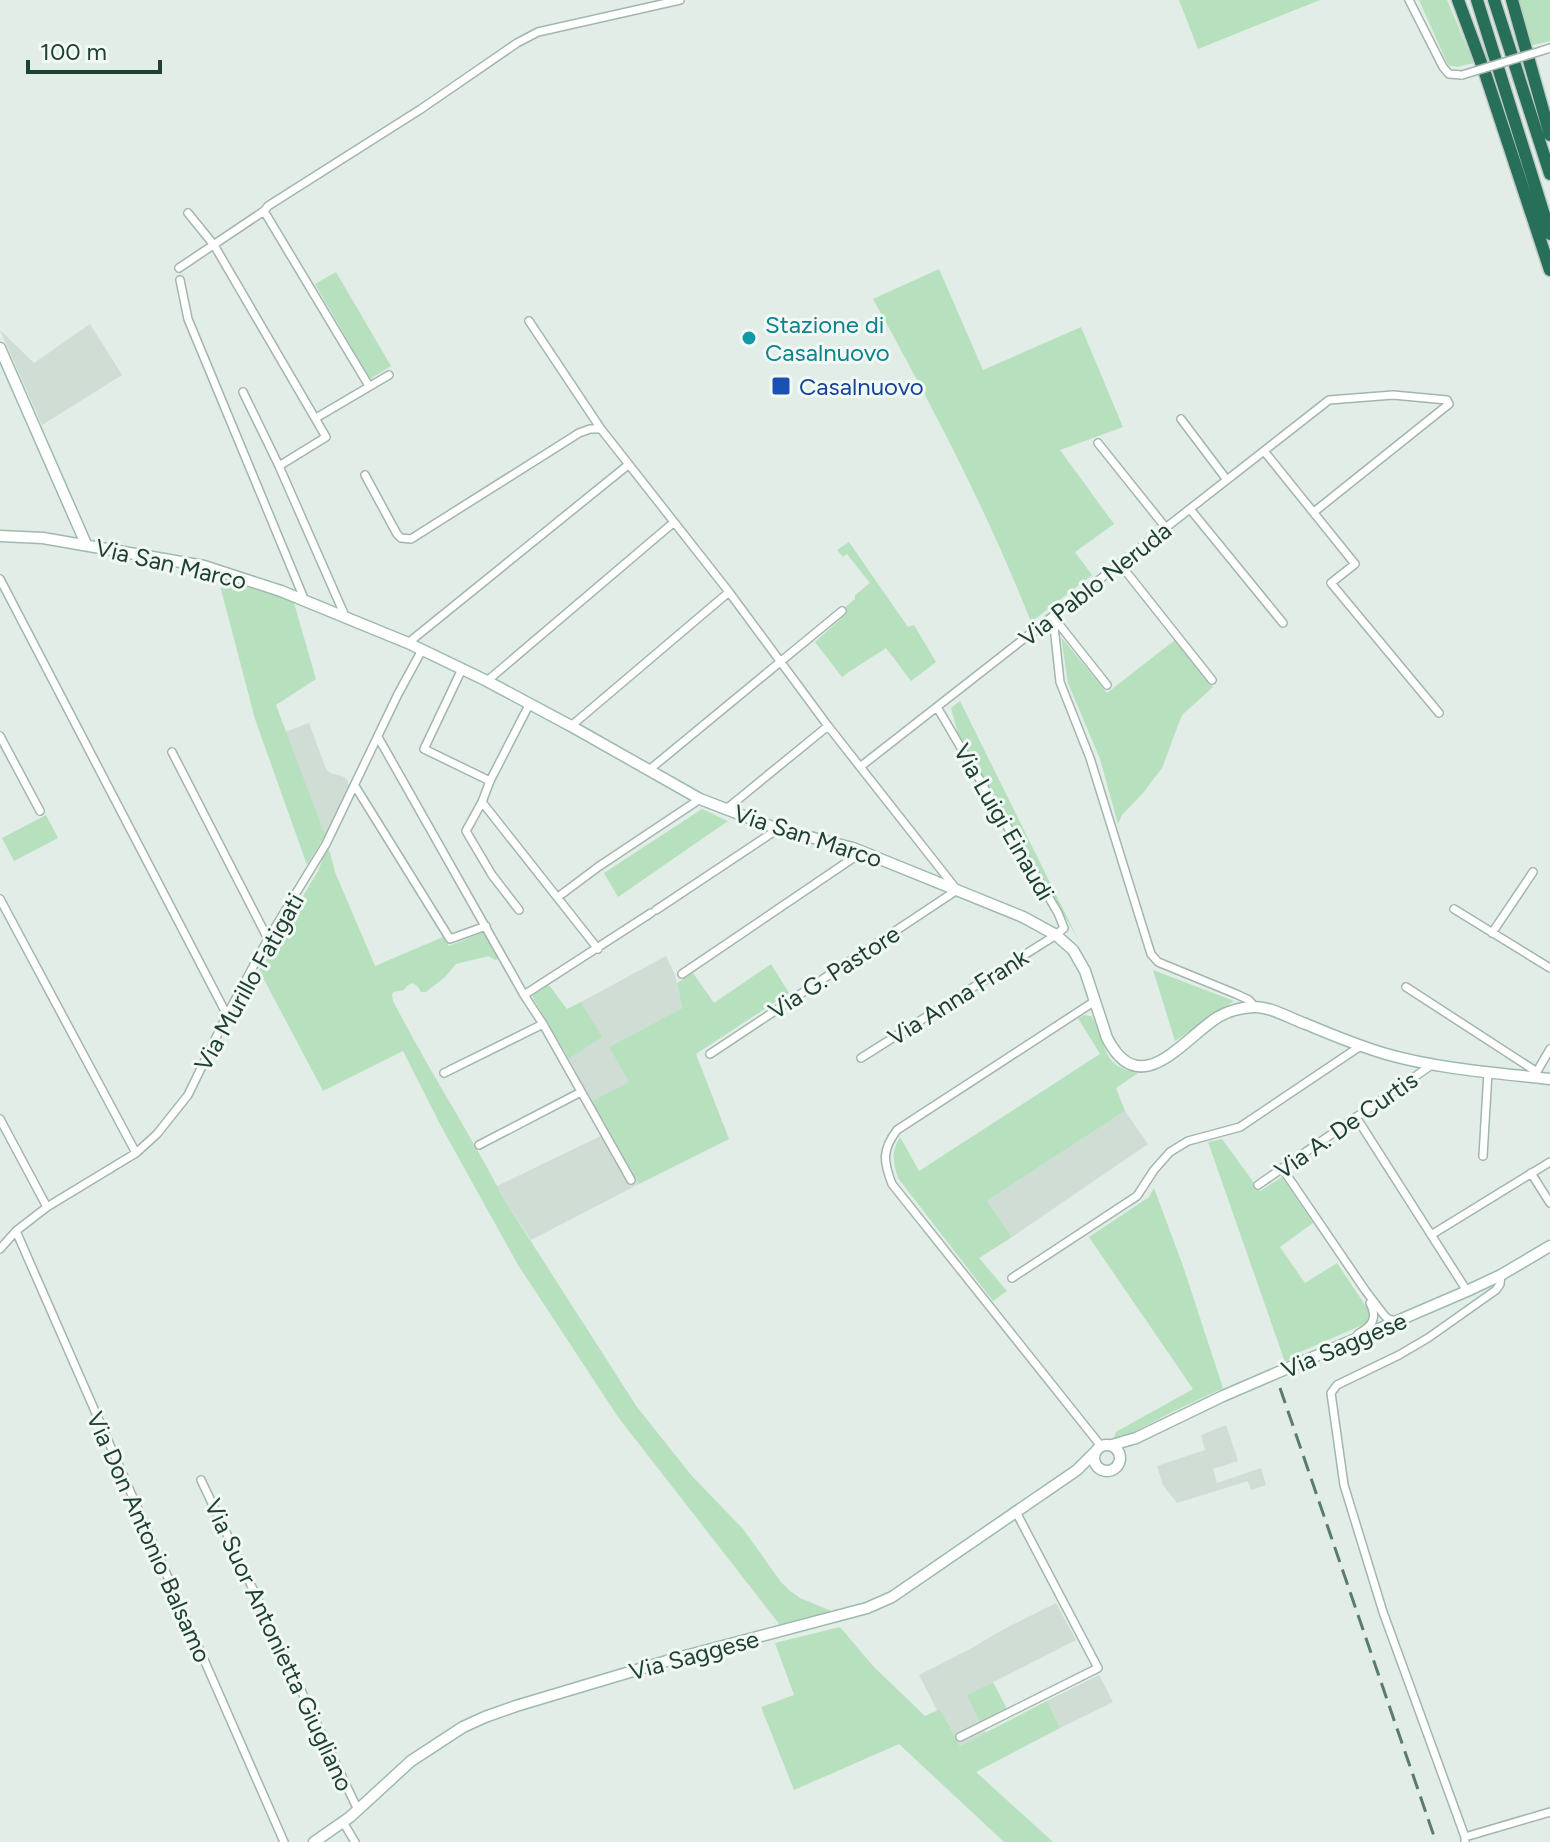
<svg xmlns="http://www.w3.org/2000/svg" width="1550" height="1842" viewBox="0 0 1550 1842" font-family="Figtree,sans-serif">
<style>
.built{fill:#cfddd5}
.green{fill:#b7e1be}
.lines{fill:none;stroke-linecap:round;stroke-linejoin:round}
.street-casing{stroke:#a3b6ad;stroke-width:10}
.secondary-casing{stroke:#9ebaad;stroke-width:13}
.highway-casing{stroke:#c0cac6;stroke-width:15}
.street{stroke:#fff;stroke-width:7}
.secondary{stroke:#fff;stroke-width:10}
.highway{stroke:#286f59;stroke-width:12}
.rail{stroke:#5a7b6f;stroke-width:3;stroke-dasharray:16 8;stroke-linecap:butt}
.street-bridge-casing{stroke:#a3b6ad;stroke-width:10;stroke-linecap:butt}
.street-bridge{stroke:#fff;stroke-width:7}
.culture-dot{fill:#0f9aa8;stroke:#f2f9f5;stroke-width:3}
.transit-dot{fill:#1a4fb4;stroke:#f2f9f5;stroke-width:3}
.labels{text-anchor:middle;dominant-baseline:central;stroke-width:6;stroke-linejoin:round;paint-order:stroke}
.culture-label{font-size:24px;fill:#0d838f;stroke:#f2f9f5;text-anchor:start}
.transit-label{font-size:24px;fill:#164399;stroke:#f2f9f5;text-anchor:start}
.street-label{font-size:24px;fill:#1f4034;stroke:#f2f9f5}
</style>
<rect width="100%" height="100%" fill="#e1ede6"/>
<path class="built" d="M 90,324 L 122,375 L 42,425 L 0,330 L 34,363 Z
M 309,723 L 326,769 L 330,773 L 344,777 L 348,781 L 349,789 L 325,836 L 285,732 Z
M 666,956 L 675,975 L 682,1008 L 609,1047 L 630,1083 L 592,1101 L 569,1059 L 601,1037 L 581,1002 Z
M 1125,1111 L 1148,1144 L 1012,1237 L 987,1201 Z
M 609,1132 L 639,1184 L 531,1240 L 505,1201 L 497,1186 Z
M 1226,1425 L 1238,1461 L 1213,1469 L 1217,1483 L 1261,1468 L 1266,1485 L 1251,1490 L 1248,1481 L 1177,1503 L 1163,1485 L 1157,1466 L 1205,1450 L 1201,1435 Z
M 1056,1603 L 1076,1640 L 968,1695 L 986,1733 L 960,1746 L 940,1709 L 937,1710 L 919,1675 L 972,1648 L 1002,1630 Z
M 1099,1675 L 1113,1702 L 1060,1728 L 1047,1701 Z"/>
<path class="green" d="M 1179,0 L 1320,0 L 1198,49 Z
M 1419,0 L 1447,0 L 1474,63 L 1457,67 L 1448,65 Z
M 1515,0 L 1550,0 L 1550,41 L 1529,46 Z
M 939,269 L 983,370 L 1081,327 L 1123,427 L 1060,450 L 1114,524 L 1075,552 L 1092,575 L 1031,622 C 987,510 931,404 873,299 Z
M 336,272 L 391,366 L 370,379 L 315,284 Z
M 849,542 L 908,627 L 914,625 L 936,662 L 911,681 L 886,648 C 871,658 857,666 842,677 L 815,642 L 846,614 L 843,609 L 855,599 L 855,595 L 870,583 L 847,554 L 843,557 L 837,550 Z
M 218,578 L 277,595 L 294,603 L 316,679 L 276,705 L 325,835 L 307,865 L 255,719 Z
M 1061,637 L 1107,693 L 1175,640 L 1213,687 L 1182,715 L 1162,768 L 1143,793 L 1122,815 L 1118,824 L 1100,759 L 1068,683 Z
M 960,701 L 1078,939 L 958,734 L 951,708 Z
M 702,809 L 728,821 L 618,897 L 604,873 Z
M 46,815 L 58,838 L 14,861 L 2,838 Z
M 328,845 L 335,872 L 375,966 L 443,937 L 449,946 L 484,932 L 499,959 L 495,960 L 489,956 L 456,964 L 445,977 L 426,992 L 421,992 L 418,987 L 413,983 L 408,985 L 404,990 L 394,992 L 392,994 L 393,1001 C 428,1069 470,1133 505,1201 L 637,1407 L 692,1476 L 743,1529 L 781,1582 L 790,1591 L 800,1598 L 834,1612 L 780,1625 L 618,1417 L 518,1265 L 442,1128 L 403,1051 L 323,1091 L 259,970 L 318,871 Z
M 771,964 L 789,993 L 696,1054 L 729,1139 L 639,1184 L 592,1101 L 629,1082 L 609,1047 L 682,1008 L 677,983 L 693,973 L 714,1003 Z
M 1153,970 L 1234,1001 L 1175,1041 Z
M 549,985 L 567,1009 L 581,1002 L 602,1037 L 569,1059 L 532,996 Z
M 1085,1015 L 1091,1016 C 1109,1039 1096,1065 1138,1073 L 1116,1088 L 1125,1111 L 987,1201 L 1012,1237 L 979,1258 L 1007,1291 L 993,1301 L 898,1178 C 893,1163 891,1152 900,1137 L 919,1171 L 1100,1054 L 1078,1018 Z
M 1222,1139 L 1260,1191 L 1282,1177 L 1313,1223 L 1280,1247 L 1305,1283 L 1337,1263 L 1369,1311 L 1370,1315 L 1367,1323 L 1300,1352 L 1285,1362 L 1208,1142 Z
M 1154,1188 L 1183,1266 L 1223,1388 L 1172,1412 L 1122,1438 L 1113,1440 L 1116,1432 L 1193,1389 L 1089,1237 L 1149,1197 Z
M 840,1627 L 874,1667 L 925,1716 L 940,1709 L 960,1746 L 1047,1701 L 1060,1728 L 976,1772 L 1053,1842 L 1004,1842 L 899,1744 L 794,1790 L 761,1707 L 794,1695 L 775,1643 Z
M 993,1682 L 1007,1709 L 980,1722 L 967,1695 Z"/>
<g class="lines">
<defs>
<path id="street" d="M 1409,0 L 1443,67 L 1449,74 L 1462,75
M 1541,51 L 1550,48
M 264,211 L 268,206 L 421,109 L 517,43 L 538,32 L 680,0
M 188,213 L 214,245 L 326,437 L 279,466
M 179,268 L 264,211 L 369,386
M 180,280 L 188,319 L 305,601
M 529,321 L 601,429 L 729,592 L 828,726 L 957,890 L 710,1054
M 243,392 L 279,466 L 345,616
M 316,418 L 389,375
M 1181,419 L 1227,480
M 1098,443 L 1166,528
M 1264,451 L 1355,564 L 1331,583 L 1439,713
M 365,475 L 397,534 L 401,538 L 411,539 L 579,433 L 590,429 L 601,429
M 1190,509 L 1283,623
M 1120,564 L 1212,680
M 0,579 L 227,1015
M 1053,617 L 1060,682 L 1090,758 L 1151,954 L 1158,962 L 1236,994 L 1249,1000 L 1255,1007
M 1054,618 L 1107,685
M 408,643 L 628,465
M 462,669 L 424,749 L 490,781 L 482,802 L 598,949
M 487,681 L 673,523
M 571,726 L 729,592
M 0,736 L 40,811
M 378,737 L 524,995
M 172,752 L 268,939
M 860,767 L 1329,400 L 1393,395 L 1447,400 L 1449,404 L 1314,512
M 649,770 L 842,611
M 490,781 L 530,703
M 355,786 L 450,939 L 486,926
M 482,802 L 466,831 L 492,875 L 519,910
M 725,810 L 828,726
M 558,897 L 598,867 L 700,799
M 0,899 L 136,1153
M 1454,909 L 1550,968
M 656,910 L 778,829
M 1492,933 L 1533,872
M 682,974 L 862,852
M 1406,987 L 1537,1072
M 1095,1001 L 897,1130 C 882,1150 883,1161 892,1184 L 1101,1446
M 861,1058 L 1056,935 L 1064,928 L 1058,913 L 937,707
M 444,1073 L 543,1024
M 1535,1075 L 1550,1049
M 1356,1117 L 1467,1291
M 0,1119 L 47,1207
M 479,1145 L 581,1092
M 1483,1156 L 1488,1072
M 1282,1168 L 1365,1290 L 1384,1315 L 1388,1319 L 1397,1321
M 1531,1173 L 1550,1203
M 631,1180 L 543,1024 L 524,995 L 651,913
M 1258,1185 L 1433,1064
M 16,1231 L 284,1842
M 1431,1235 L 1550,1162
M 0,1249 L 16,1231 L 47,1207 L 136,1153 L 157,1134 L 188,1095 L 227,1015 L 268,939 L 326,844 L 398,694 L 422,650
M 1012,1278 L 1137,1196 L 1154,1170 L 1170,1152 L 1188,1141 L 1240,1127 L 1362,1045
M 1358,1334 C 1372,1326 1378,1319 1370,1303
M 201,1480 L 358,1810
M 960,1737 L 1098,1668 L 1016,1512
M 343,1822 L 355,1842
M 1465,1837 L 1550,1812
M 1465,1842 L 1465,1837 L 1383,1612 L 1344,1485 L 1331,1393 L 1337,1385 L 1399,1355 L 1428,1338 L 1496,1290 L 1500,1284 L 1501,1275"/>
<path id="secondary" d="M 0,348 L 86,544
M 0,536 L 43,538 L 204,566 L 281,591 L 408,643 L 487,681 L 571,726 L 700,799 L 778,829 L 853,848 L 1023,917 L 1056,935 L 1073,950 L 1085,971 L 1107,1038 C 1140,1103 1183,1039 1218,1017 C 1228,1011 1243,1007 1254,1007 C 1272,1007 1289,1018 1306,1024 C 1332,1035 1359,1046 1386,1054 C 1439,1069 1496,1073 1550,1079
M1094 1458a13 13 0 1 1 26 0a13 13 0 1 1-26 0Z
M 1112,1445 L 1136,1438 L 1223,1396 L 1467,1291 L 1501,1275 L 1550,1246
M 314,1842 L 350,1817 L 411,1761 L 463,1727 L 485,1717 L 516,1706 L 670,1660 L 867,1608 L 892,1597 L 1077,1470 L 1094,1453"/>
<path id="highway" d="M 1458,0 L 1486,76 L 1550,270
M 1477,0 L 1550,234
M 1494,0 L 1550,174
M 1512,0 L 1550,135"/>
</defs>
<use href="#street" class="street-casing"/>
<use href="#secondary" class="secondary-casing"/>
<use href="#highway" class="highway-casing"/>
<use href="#street" class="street"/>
<use href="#secondary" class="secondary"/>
<use href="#highway" class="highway"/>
<path class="rail" d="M 1280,1388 L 1436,1842"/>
<defs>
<path id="street-bridge" d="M 1462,75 L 1541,51"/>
</defs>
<use href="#street-bridge" class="street-bridge-casing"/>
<use href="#street-bridge" class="street-bridge"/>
</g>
<circle class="culture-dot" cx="749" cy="338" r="8"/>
<rect class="transit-dot" x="771" y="376" width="20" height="20" rx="4"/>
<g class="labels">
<g class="culture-label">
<text x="765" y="324">Stazione di<tspan x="765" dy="28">Casalnuovo</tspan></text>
</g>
<g class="transit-label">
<text x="799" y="386">Casalnuovo</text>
</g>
<g class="street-label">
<text transform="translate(171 564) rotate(13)">Via San Marco</text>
<text transform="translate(1095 584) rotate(-38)">Via Pablo Neruda</text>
<text transform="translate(1004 822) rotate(60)">Via Luigi Einaudi</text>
<text transform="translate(808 836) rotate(18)">Via San Marco</text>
<text transform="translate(834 972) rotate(-33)">Via G. Pastore</text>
<text transform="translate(249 982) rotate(-61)">Via Murillo Fatigati</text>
<text transform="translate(958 997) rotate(-32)">Via Anna Frank</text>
<text transform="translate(1346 1125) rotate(-35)">Via A. De Curtis</text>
<text transform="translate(1344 1345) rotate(-23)">Via Saggese</text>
<text transform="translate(149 1537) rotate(66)">Via Don Antonio Balsamo</text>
<text transform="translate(279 1645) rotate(65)">Via Suor Antonietta Giugliano</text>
<text transform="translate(694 1655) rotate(-15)">Via Saggese</text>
</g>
</g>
<path d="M28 60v12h132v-12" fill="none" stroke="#1f4034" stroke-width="4"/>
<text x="40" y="60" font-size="24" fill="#1f4034" stroke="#f2f9f5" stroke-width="6" paint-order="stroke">100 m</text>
</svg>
